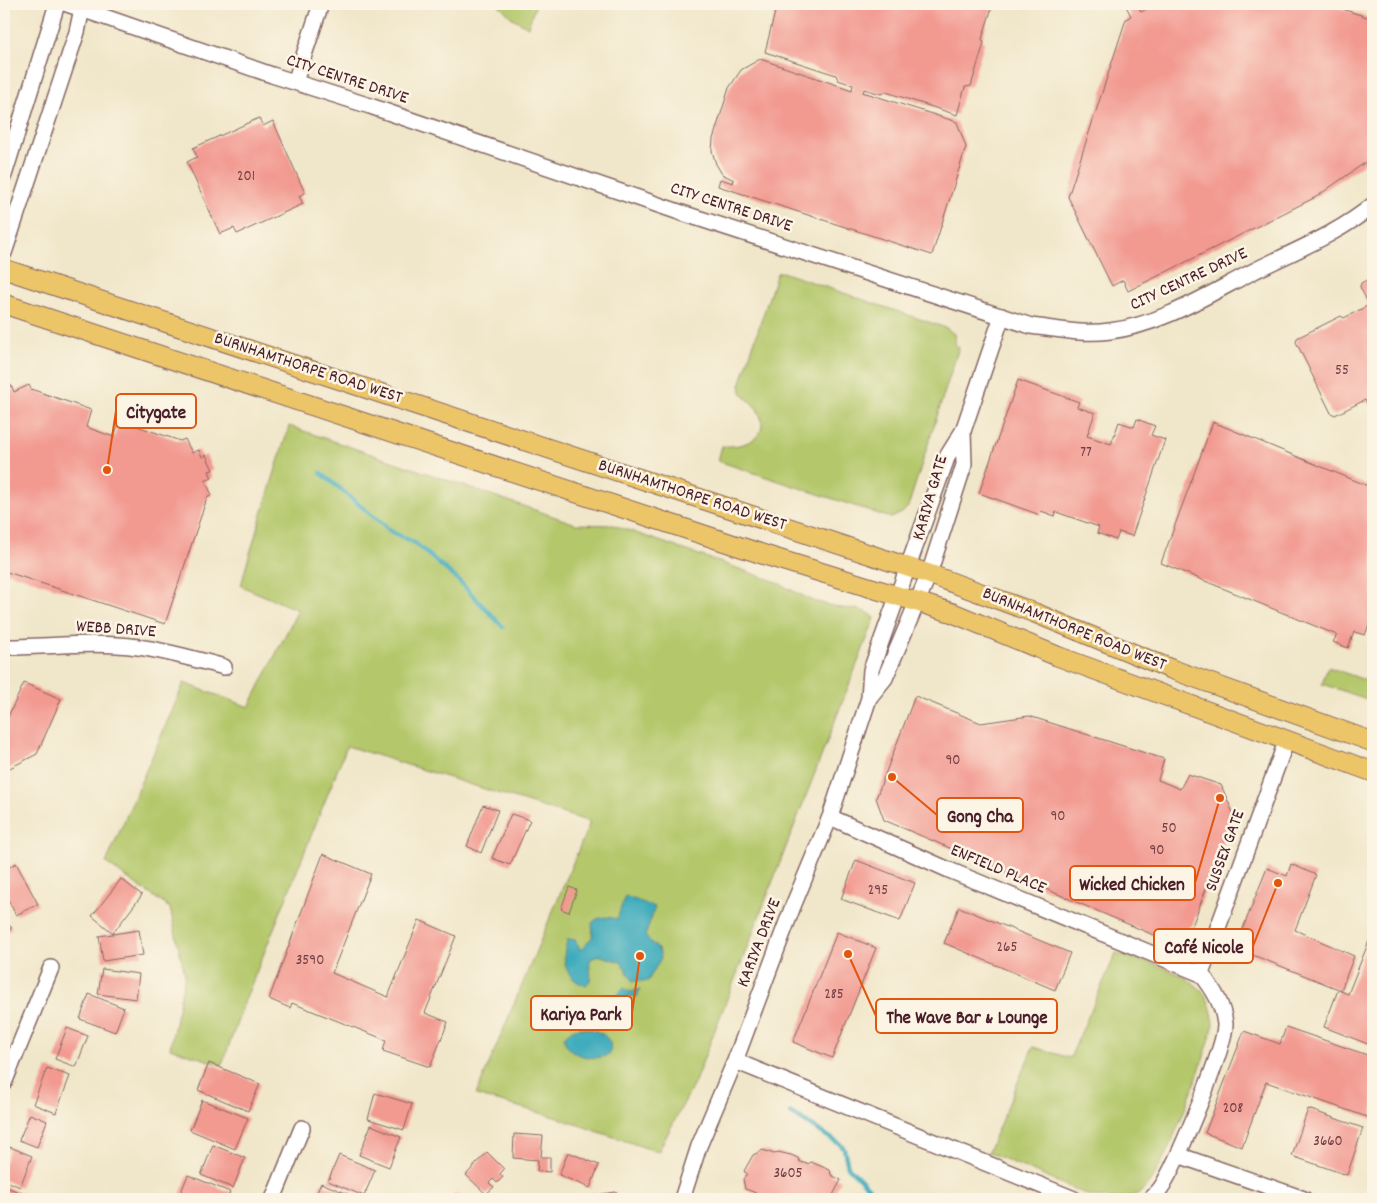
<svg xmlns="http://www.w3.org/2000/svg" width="1377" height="1203" viewBox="0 0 1377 1203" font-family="Dekko,sans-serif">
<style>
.green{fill:#b4c76b;stroke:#7f734b}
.water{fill:#3eabbc;stroke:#446574}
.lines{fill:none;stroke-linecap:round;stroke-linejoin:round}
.stream{stroke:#3eabbc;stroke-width:4.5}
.building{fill:#f29990}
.minor-casing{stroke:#846562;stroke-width:18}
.major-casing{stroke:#846562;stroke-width:21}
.minor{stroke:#fff;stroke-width:15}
.major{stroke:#edc569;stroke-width:19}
.labels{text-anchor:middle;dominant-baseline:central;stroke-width:5;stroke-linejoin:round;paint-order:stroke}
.number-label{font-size:15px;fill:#743e44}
.street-label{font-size:18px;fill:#4a1f2b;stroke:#fcf5e5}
.leader{fill:none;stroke:#e0560e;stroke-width:2}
.callout-dot{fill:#e0560e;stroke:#fcf5e5;stroke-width:2}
.callout{fill:#fcf5e5;stroke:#e0560e;stroke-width:2}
.callout-label{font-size:19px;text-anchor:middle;font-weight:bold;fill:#4a1f2b}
</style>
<rect width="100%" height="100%" fill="#fcf5e5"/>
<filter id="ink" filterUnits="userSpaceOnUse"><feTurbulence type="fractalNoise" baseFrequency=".02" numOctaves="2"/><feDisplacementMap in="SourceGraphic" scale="10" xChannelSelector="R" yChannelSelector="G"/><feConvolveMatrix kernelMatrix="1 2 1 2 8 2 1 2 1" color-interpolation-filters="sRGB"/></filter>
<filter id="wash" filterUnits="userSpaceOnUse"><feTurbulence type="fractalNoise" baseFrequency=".0096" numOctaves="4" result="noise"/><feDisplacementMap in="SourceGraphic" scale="20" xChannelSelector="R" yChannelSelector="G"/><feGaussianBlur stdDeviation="1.12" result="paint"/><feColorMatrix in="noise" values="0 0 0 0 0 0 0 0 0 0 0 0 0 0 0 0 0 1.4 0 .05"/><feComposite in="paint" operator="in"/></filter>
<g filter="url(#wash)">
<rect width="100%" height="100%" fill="#f0e6c9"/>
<path class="green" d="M 498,4 L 536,4 L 528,27 L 511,17 Z
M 782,272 L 946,328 L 954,334 L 956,347 L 959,347 L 908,507 L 902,513 L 891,518 L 718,461 L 722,446 C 744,448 774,437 757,409 C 753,403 745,398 741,392 L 740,385 L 777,273 Z
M 289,426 L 576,524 L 613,525 L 774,581 L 813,601 L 840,608 L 855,609 L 869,613 L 875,618 L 694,1084 L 658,1152 L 558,1118 L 476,1095 L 590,822 L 347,746 L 244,1003 L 222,1065 L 170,1048 L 185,975 L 170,908 L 106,863 L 184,683 L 249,707 L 298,610 L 241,586 L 247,563 Z
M 1328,667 L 1373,683 L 1373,701 L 1322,684 Z
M 1116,953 C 1143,962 1182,969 1202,991 C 1210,1000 1212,1012 1214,1024 C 1206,1055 1165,1173 1142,1191 C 1126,1202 1108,1199 1090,1196 L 988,1152 L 1033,1047 L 1070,1058 Z"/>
<path class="water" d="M 625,896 L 655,907 L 645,936 L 659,950 L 661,958 L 648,981 L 633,981 L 621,962 L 598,955 L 590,960 C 588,970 595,978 586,985 C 565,981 560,957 568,939 L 575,940 L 581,950 L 593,936 L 592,923 C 600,915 607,917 617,919 Z
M 624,988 L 630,992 L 640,989 L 637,997 L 627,996 L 621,1003 L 616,1003 L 615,997 Z
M 580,1028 C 593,1029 617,1035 609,1054 C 596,1063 564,1055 564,1037 L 572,1030 Z"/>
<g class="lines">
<path class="stream" d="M 321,473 L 392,532 L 415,543 L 458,580 L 503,627
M 791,1113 L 840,1144 L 844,1149 L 848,1167 L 869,1188"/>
</g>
<g id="blocks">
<path class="building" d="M 777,4 L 993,4 L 982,39 L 984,43 L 971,86 L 965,87 L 957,115 L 886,92 L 881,94 L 864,89 L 863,93 L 866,93 L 957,122 L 966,147 L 932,255 L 718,186 L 720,179 L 733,183 L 734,180 L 722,174 L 716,164 L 712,151 L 713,139 L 729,88 L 741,70 L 760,59 L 852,90 L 853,85 L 838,80 L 836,75 L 765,52 Z
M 1125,4 L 1137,4 L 1141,12 L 1156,4 L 1327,4 L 1373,19 L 1373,157 L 1316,197 L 1128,291 L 1123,280 L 1112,286 L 1068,197 L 1126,19 L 1131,16 Z
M 259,118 L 263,126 L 273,121 L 305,193 L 299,196 L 303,204 L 237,234 L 234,228 L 220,234 L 187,162 L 197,157 L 193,148 Z
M 1373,277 L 1373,403 L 1369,405 L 1365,400 L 1335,415 L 1331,413 L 1296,342 L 1297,338 L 1341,316 L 1344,318 L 1369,305 L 1360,287 L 1361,283 Z
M 1018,380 L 1079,402 L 1077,407 L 1095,413 L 1087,436 L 1111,444 L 1119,422 L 1134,427 L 1137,419 L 1155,426 L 1151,435 L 1165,440 L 1132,536 L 1119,532 L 1116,540 L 1097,533 L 1099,527 L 1056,512 L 1055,516 L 1041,511 L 1040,515 L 979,493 Z
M 11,385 L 14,392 L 29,385 L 31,389 L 91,410 L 86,427 L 114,437 L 120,420 L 180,441 L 185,439 L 192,453 L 199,450 L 202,457 L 206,455 L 213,470 L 209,471 L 212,478 L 205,481 L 212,495 L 207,498 L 165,624 L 4,571 L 4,389 Z
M 1213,422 L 1373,488 L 1373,615 L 1365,635 L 1354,632 L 1348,648 L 1333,642 L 1337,635 L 1161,563 Z
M 24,683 L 61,699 L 37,754 L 6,770 L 4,769 L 4,725 Z
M 915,696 L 981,723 L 1029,716 L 1164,759 L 1158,780 L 1180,789 L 1188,774 L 1221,785 L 1234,815 L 1192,926 L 1163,939 L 884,820 L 876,798 Z
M 483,805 L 498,810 L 481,853 L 467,846 Z
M 511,814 L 530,820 L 510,865 L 492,858 Z
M 323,854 L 371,874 L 332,973 L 388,997 L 419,920 L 456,936 L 425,1013 L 448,1022 L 430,1067 L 383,1051 L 386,1040 L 292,1003 L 290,1008 L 269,999 Z
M 856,860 L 915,883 L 900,921 L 841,899 Z
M 16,863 L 38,904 L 16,915 L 4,892 L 4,870 Z
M 1291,864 L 1316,875 L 1295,930 L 1354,956 L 1341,990 L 1235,948 L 1267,868 L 1287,876 Z
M 121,879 L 142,895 L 113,933 L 92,916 Z
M 569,887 L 577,890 L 569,912 L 561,909 Z
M 959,907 L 1070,953 L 1055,990 L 944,943 Z
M 4,920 L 12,928 L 4,935 Z
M 139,930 L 143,955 L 103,961 L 99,936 Z
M 837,932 L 876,948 L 832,1058 L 793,1042 Z
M 1369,941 L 1373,943 L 1373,1046 L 1324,1027 L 1338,990 L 1348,994 Z
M 102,969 L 139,974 L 136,999 L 98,994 Z
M 89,994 L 124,1008 L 115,1032 L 80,1019 Z
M 1286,1027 L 1373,1057 L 1373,1119 L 1266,1082 L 1242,1147 L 1205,1133 L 1244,1031 L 1280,1044 Z
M 67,1028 L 88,1036 L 76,1067 L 55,1059 Z
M 209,1063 L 260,1084 L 248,1111 L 198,1090 Z
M 47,1068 L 70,1076 L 56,1113 L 33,1104 Z
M 375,1093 L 412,1104 L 404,1130 L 368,1119 Z
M 202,1100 L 248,1118 L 235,1149 L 190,1130 Z
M 1308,1109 L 1363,1128 L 1347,1175 L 1292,1156 Z
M 30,1114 L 47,1121 L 37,1147 L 19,1140 Z
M 371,1125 L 401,1137 L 389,1167 L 359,1155 Z
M 514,1134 L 543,1136 L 541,1157 L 550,1157 L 550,1172 L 537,1171 L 538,1160 L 513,1158 Z
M 213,1145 L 245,1158 L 233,1188 L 201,1175 Z
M 10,1147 L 32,1156 L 20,1187 L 4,1180 L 4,1164 Z
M 763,1150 L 774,1154 L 778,1152 L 791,1155 L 798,1158 L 800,1162 L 808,1164 L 811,1162 L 830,1170 L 831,1175 L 841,1180 L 831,1199 L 762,1199 L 757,1197 L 756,1193 L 745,1189 L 743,1179 L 747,1174 L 744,1171 L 753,1155 Z
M 487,1152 L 504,1169 L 500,1174 L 503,1177 L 497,1183 L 493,1179 L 489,1183 L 494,1187 L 486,1194 L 466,1175 Z
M 568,1152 L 599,1165 L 590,1188 L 559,1175 Z
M 339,1155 L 375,1170 L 364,1196 L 328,1181 Z
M 188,1175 L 230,1192 L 227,1199 L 178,1199 Z
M 321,1183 L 360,1199 L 314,1199 Z
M 4,1186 L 24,1194 L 21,1199 L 4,1199 Z
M 616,1192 L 617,1199 L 589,1199 L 589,1196 Z
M 455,1194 L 469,1199 L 453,1199 Z"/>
</g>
</g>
<g filter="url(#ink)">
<use href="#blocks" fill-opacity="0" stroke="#846562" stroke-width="1"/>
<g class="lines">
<defs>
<path id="minor" d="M 67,4 L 272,75 L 370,106 L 679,212 L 1031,326 C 1057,329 1084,335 1110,331 C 1161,325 1209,294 1254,271 C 1294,251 1338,234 1373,205
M 295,82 L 321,4
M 4,175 L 57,4
M 4,253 L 77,32 L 83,4
M 4,647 C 48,647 94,641 138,647 C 167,651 195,659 224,667
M 869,698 L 885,678 L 929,574 L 964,465 L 963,431
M 830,817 L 949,870 L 1201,974 C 1213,988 1223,1004 1225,1024 C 1226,1046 1178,1159 1165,1181 C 1162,1188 1156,1194 1151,1199
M 1201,974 L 1286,742
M 735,1061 L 1074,1199
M 4,1083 L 51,968
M 1178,1155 L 1304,1199
M 273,1199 L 302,1128
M 682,1199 L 699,1146 L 735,1061 L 793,906 L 830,817 L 869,698 L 871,670 L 948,455 L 963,431 L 1002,316"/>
<path id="major" d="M 4,269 L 929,574 L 1035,613 L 1171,669 L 1373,742
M 4,304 L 768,556 L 953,613 L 1057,656 L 1373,772"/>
</defs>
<use href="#minor" class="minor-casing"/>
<use href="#major" class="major-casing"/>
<use href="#minor" class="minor"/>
<use href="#major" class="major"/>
</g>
</g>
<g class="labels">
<g class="number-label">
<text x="246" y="177">201</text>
<text x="1342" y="371">55</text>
<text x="1086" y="453">77</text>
<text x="953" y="761">90</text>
<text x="1058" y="817">90</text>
<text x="1169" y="829">50</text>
<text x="1157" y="851">90</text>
<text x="878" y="891">295</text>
<text x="1007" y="948">265</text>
<text x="310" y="961">3590</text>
<text x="834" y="995">285</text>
<text x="1233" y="1109">208</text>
<text x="1328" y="1142">3660</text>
<text x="788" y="1174">3605</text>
</g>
<g class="street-label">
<text transform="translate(347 80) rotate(18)">CITY CENTRE DRIVE</text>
<text transform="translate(731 208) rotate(18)">CITY CENTRE DRIVE</text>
<text transform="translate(1189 280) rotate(-25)">CITY CENTRE DRIVE</text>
<text transform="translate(308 369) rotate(18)">BURNHAMTHORPE ROAD WEST</text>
<text transform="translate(692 496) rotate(18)">BURNHAMTHORPE ROAD WEST</text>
<text transform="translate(931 498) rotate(-74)">KARIYA GATE</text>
<text transform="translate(116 630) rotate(4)">WEBB DRIVE</text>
<text transform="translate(1074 630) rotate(22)">BURNHAMTHORPE ROAD WEST</text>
<text transform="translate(1226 851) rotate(-70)">SUSSEX GATE</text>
<text transform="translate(998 870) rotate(23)">ENFIELD PLACE</text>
<text transform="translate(760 943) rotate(-69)">KARIYA DRIVE</text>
</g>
</g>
<path class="leader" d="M107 470L116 411M892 777L937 815M1220 798L1195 883M1278 883L1253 946M640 956L632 1013M848 954L876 1016"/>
<g class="callout-dot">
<circle cx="107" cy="470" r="5"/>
<circle cx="892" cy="777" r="5"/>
<circle cx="1220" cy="798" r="5"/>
<circle cx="1278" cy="883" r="5"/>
<circle cx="640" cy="956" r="5"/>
<circle cx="848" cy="954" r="5"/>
</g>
<g class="callout">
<rect x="116" y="394" width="80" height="34" rx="5"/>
<rect x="937" y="798" width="86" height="34" rx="5"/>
<rect x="1070" y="866" width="125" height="34" rx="5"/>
<rect x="1154" y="929" width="99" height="34" rx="5"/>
<rect x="531" y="996" width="101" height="34" rx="5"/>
<rect x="876" y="999" width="181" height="34" rx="5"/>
</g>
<g class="callout-label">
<text x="156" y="418">Citygate</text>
<text x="980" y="822">Gong Cha</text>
<text x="1132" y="890">Wicked Chicken</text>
<text x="1204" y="953">Café Nicole</text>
<text x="581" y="1020">Kariya Park</text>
<text x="967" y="1023">The Wave Bar &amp; Lounge</text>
</g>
<rect width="1377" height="1203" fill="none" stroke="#fcf5e5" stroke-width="20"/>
</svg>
